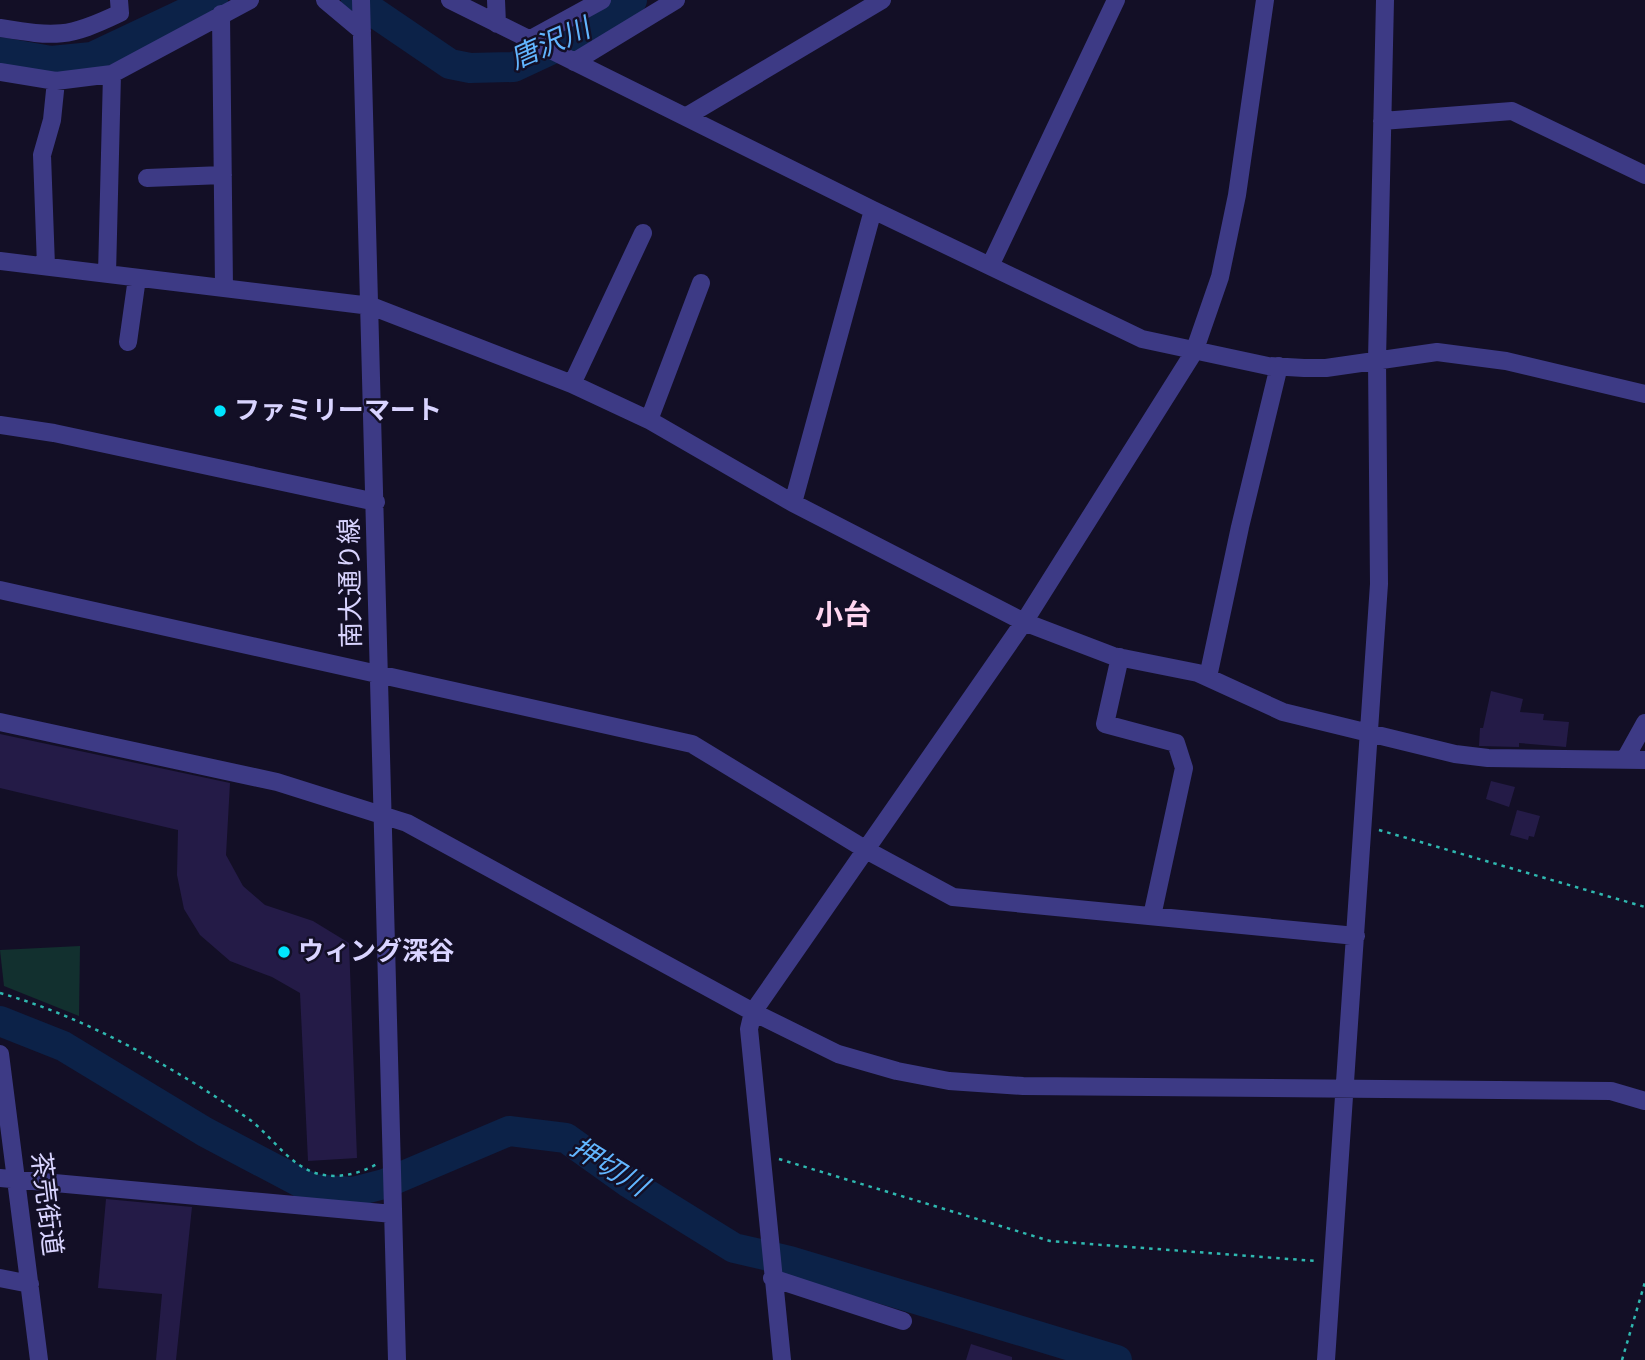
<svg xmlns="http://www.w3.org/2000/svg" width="1645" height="1360" viewBox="0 0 1645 1360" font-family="Signika,'Noto Sans JP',sans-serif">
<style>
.green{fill:#12302f}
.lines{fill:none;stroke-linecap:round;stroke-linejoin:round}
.river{stroke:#0c2248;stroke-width:30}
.building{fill:#241b47}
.path{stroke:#2fb8b0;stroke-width:2.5;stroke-dasharray:3.5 5;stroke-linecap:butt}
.minor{stroke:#3d3a85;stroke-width:18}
.poi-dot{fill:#00e5ff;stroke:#130f26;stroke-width:2.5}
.labels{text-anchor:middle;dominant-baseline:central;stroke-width:5;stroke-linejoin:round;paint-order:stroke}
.poi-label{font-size:26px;font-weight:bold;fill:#d9d4ff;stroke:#130f26;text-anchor:start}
.street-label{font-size:26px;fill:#d9d4ff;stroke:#130f26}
.water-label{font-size:28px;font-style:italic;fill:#62b6ff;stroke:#130f26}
.neighbourhood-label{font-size:28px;font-weight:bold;fill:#ffd6f0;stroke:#130f26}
</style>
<rect width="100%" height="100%" fill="#130f26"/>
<path class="green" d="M 80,946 L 79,1016 L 4,986 L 0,950 Z"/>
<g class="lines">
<path class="river" d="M 356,0 L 450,64 L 470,68 L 514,67 L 574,39 L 632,0
M 0,52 L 51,61 L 92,57 L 213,0
M 0,1021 L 63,1046 L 205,1132 L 313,1189 L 353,1192 L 384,1184 L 509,1131 L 566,1138 L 629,1183 L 734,1248 L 790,1261 L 1117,1360"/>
</g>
<path class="building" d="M 1491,691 L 1523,699 L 1520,712 L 1544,714 L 1543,720 L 1569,722 L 1566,747 L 1519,743 L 1519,747 L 1479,746 L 1480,728 L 1483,728 Z
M 0,734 L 230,783 L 226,855 L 243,886 L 265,905 L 313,921 L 349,943 L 357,1158 L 308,1161 L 300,993 L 272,977 L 230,961 L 200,935 L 184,909 L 177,875 L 178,830 L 0,788 Z
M 1491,781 L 1515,787 L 1509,807 L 1486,799 Z
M 1517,810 L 1540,816 L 1534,837 L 1529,836 L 1528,840 L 1510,835 Z
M 106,1199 L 192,1207 L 176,1360 L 156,1360 L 162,1294 L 98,1288 Z
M 971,1344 L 1012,1357 L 1012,1360 L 966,1360 Z"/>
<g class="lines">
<path class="path" d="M 1379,830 L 1645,907
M 0,993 C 85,1017 173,1067 246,1117 C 267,1131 283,1157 306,1169 C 328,1181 356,1176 377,1164
M 779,1159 L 1050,1241 L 1316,1261
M 1622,1360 L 1645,1282"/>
<path class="minor" d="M 325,0 L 362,31
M 361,0 L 397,1360
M 450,0 L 873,210 L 1142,339 L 1268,366 L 1304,368 L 1326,368 L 1437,352 L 1506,361 L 1645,394
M 496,0 L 497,24
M 221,14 L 224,288
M 0,28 C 56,37 68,38 120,13 L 119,0
M 531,39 L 602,0
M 574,62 L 676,0
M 0,72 L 56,81 L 112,74 L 250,0
M 687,116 L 882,0
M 1382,121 L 1512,111 L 1645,175
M 147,178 L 223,175
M 0,261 L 371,306 L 572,384 L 649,420 L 793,503 L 1024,622 L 1113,656 L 1198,673 L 1283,712 L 1455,754 L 1488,758 L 1645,760
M 46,266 L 42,155 L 52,120 L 56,81
M 990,266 L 1116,0
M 107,274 L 112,74
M 128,342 L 137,278
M 572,384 L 643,233
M 649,420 L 701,283
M 0,425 L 54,433 L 376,502
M 793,503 L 873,210
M 0,590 L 692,744 L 868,851 L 953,897 L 1356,936
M 1120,657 L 1105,724 L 1176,743 L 1184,768 L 1152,916
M 1208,677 L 1240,527 L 1279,366
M 0,722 L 277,782 L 407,823 L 753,1012 L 838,1054 L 897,1071 L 949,1081 L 1023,1086 L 1611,1091 L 1645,1101
M 1625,759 L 1645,723
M 0,1054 L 39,1360
M 0,1178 L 393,1214
M 0,1278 L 30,1284
M 772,1278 L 903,1321
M 782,1360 L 749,1029 L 753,1012 L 1024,622 L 1194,352 L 1220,277 L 1237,195 L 1265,0
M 1326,1360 L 1379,584 L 1377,360 L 1385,0"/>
</g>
<g class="poi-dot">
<circle cx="220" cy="411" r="7"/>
<circle cx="284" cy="952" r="7"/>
</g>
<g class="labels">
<g class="poi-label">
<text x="234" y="411">ファミリーマート</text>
<text x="298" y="952">ウィング深谷</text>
</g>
<g class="street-label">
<text transform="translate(351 583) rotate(-91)">南大通り線</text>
<text transform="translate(46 1204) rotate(83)">茶売街道</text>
</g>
<g class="water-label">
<text transform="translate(550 44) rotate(-24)">唐沢川</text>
<text transform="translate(609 1167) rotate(32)">押切川</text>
</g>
<g class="neighbourhood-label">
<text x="843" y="615">小台</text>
</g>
</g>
</svg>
